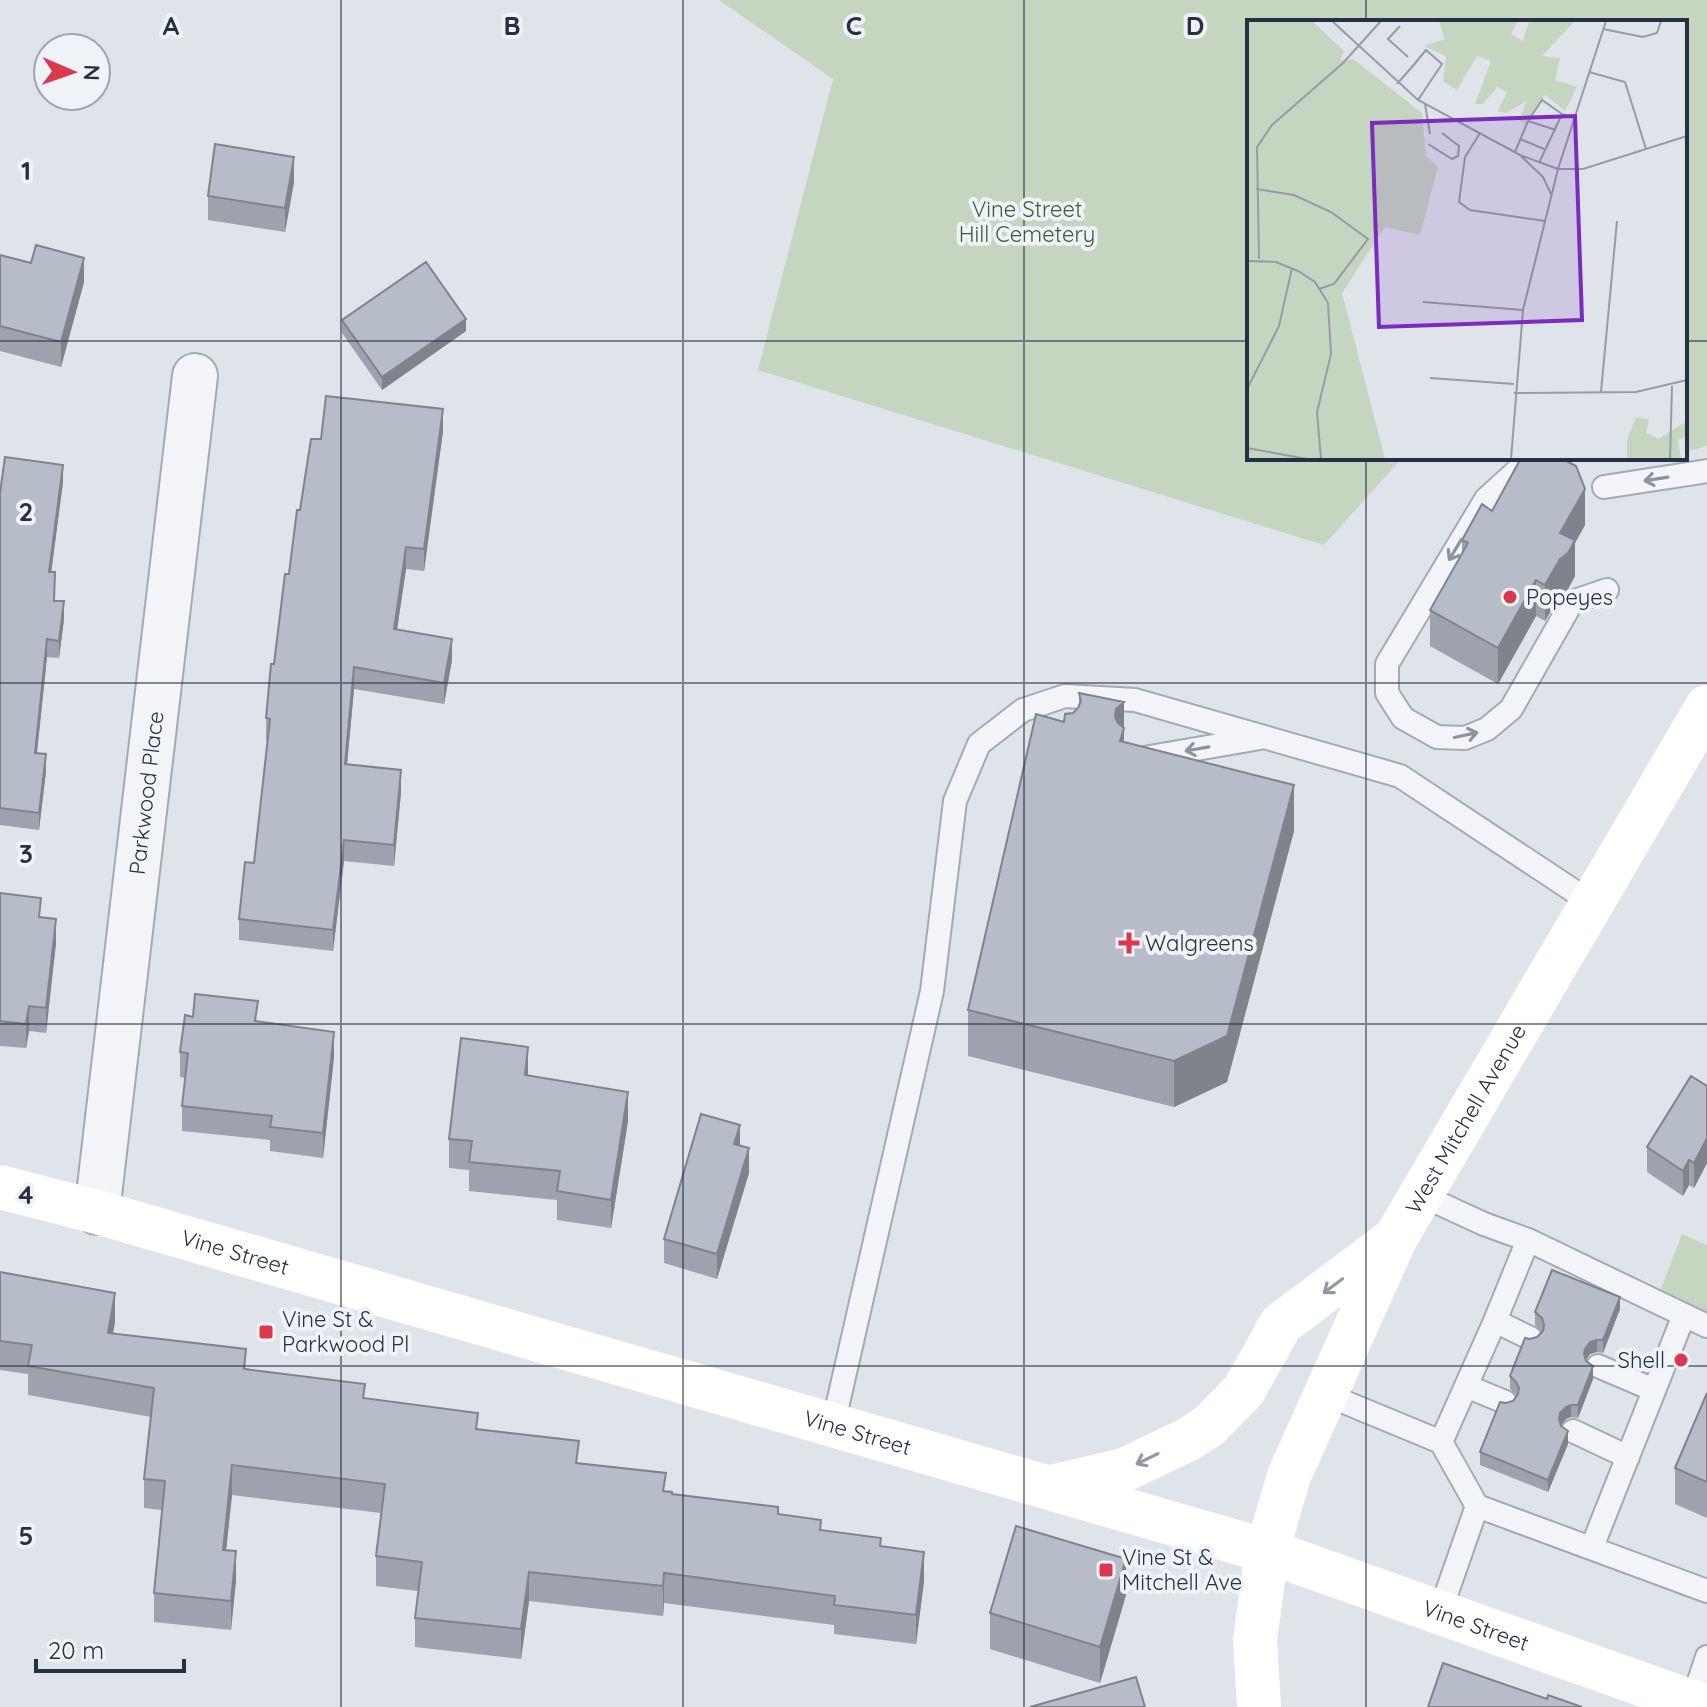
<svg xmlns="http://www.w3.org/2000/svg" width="1707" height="1707" viewBox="0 0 1707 1707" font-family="Quicksand,sans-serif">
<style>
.green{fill:#c4d5c0}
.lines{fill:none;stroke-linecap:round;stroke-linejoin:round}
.lane-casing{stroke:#a4aab5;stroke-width:26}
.street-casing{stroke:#a4aab5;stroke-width:48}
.lane{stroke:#f3f4f8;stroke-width:22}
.street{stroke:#f3f4f8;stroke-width:44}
.secondary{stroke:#fff;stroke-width:44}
.wall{fill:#9da2ac}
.shaded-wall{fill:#7f848c}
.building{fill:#b6bcc8;stroke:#7f848c;stroke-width:2}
.oneway{stroke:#8c929e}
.oneway2{stroke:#9298a1}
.grid{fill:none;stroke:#263043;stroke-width:2;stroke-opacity:0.55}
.poi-dot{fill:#db384d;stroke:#eff2f7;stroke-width:3}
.labels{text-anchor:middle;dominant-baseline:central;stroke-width:8;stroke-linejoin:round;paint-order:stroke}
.park-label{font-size:22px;fill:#3a6032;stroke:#eff2f7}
.poi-label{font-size:22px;fill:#263043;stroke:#eff2f7;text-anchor:start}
.street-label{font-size:22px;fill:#263043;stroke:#eff2f7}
.inset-road{fill:none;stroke:#959ba7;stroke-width:2}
.view{fill:#7b2cbf;fill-opacity:0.15;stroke:#7b2cbf;stroke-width:4}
.inset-edge{fill:none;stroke:#263043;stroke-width:4}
.grid-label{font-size:26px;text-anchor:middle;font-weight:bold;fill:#263043;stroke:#eff2f7;stroke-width:8;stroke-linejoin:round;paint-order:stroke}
</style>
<rect width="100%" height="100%" fill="#dfe3ea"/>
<path class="green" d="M 719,0 L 1707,0 L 1707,446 L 1685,452 L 1685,22 L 1249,22 L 1249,458 L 1402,458 L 1324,545 L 758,370 L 833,79 Z
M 1682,1234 L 1707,1245 L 1707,1321 L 1660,1292 Z"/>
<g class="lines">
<defs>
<path id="lane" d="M 1520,468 L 1486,499 L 1387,664 L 1387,693 L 1403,718 L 1437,737 L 1465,738 L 1487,729 L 1511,709 L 1572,602 L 1607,590
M 1604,487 L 1707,471
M 1144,758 L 1260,738
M 1421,1195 L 1484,1224 L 1528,1240 L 1684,1315 L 1592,1547
M 1684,1315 L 1707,1326
M 1495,1321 L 1530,1338
M 1598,1366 L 1654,1390
M 1466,1386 L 1505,1402
M 1325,1394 L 1441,1442 L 1477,1506 L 1707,1591
M 833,1425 L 932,991 L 955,801 L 979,744 L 1023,710 L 1065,696 L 1135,700 L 1400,776 L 1592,903
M 1573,1431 L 1628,1457
M 1441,1442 L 1495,1321 L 1528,1240
M 1440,1612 L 1477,1506
M 1692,1702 L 1707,1657"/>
<g id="street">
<path id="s1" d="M 97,1212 L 195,376"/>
</g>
</defs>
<use href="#lane" class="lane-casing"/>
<use href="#street" class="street-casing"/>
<use href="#lane" class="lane"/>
<use href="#street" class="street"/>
<g class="secondary">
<path id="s2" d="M 0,1187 L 97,1212 L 1267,1551 L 1706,1707"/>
<path d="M 1052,1487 L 1124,1470 L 1189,1439 L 1210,1425 L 1244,1390 L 1281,1324 L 1393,1240"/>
<path id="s3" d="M 1259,1707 L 1255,1640 L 1267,1551 L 1289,1476 L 1395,1239 L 1707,707"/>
</g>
</g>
<path class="wall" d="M 294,182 L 285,232 L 208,220 L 208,196 Z
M 0,255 L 31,263 L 84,282 L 61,367 L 0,351 Z
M 342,320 L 466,331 L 382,390 L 342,333 Z
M 443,431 L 424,571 L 406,569 L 397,629 L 452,660 L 444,704 L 354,689 L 347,764 L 401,792 L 394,866 L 344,861 L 333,951 L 239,940 L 239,919 L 254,863 L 268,740 L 266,740 L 266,718 L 274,664 L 300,510 L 321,439 Z
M 63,482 L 51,572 L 54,601 L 64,619 L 59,658 L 47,657 L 37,753 L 46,771 L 39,830 L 0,825 L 0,493 Z
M 1492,511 L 1585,525 L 1575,543 L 1575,576 L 1568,589 L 1560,595 L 1545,621 L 1536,616 L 1498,684 L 1430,646 L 1430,610 L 1462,553 L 1462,540 Z
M 1079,693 L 1124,702 L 1124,742 L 1294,831 L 1227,1082 L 1174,1107 L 968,1056 L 968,1010 L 1073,713 L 1079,706 Z
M 0,893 L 41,917 L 56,943 L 46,1033 L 29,1031 L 26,1048 L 0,1046 Z
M 193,1017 L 258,1022 L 334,1057 L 323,1158 L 270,1151 L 270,1140 L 182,1131 L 182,1106 L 185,1078 L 180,1077 L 180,1052 Z
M 528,1076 L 628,1121 L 611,1228 L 557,1220 L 557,1200 L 469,1191 L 469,1170 L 449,1168 L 449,1139 Z
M 1707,1086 L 1707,1163 L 1694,1188 L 1689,1185 L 1683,1196 L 1647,1172 L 1647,1147 Z
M 740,1146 L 749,1173 L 717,1279 L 664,1263 L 664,1239 Z
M 0,1272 L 115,1322 L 113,1333 L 478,1429 L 672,1494 L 778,1514 L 821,1531 L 881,1546 L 924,1581 L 916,1644 L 834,1634 L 834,1625 L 664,1603 L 663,1616 L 529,1601 L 521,1659 L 415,1647 L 415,1618 L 418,1591 L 376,1586 L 376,1556 L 381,1513 L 232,1495 L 226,1550 L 236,1580 L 231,1630 L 154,1622 L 154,1593 L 162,1510 L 144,1508 L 144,1479 L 151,1417 L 28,1395 L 28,1374 L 0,1370 Z
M 1620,1309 L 1603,1353 L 1597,1352 L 1590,1354 L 1586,1360 L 1593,1379 L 1578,1418 L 1571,1417 L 1566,1419 L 1561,1425 L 1568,1444 L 1548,1492 L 1480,1465 L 1480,1452 L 1506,1403 L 1513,1401 L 1517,1396 L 1510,1389 L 1510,1376 L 1530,1339 L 1537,1337 L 1542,1332 L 1535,1325 L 1535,1312 Z
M 1707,1393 L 1707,1518 L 1675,1504 L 1675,1468 Z
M 1126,1595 L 1100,1683 L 990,1649 L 990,1613 Z"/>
<path class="shaded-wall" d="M 294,157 L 294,182 L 285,232 L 285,208 Z
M 84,258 L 84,282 L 61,367 L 61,342 Z
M 466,319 L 466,331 L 382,390 L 382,377 Z
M 443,409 L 443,431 L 424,571 L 424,549 Z
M 63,465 L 63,482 L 49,589 L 49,572 Z
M 1585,489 L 1585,525 L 1575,543 L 1575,576 L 1568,589 L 1560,595 L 1545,621 L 1545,585 L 1560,533 Z
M 406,547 L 406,569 L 394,650 L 394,629 Z
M 1536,580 L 1536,616 L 1498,684 L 1498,648 Z
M 64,601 L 64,619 L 59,658 L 59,641 Z
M 47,639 L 47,657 L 35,770 L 35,753 Z
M 452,639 L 452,660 L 444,704 L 444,683 Z
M 354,667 L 354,689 L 345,786 L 345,764 Z
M 1124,702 L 1124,774 L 1115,717 L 1116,709 Z
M 46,754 L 46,771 L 39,830 L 39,813 Z
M 401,770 L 401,792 L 394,866 L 394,845 Z
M 1294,785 L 1294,831 L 1227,1082 L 1174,1107 L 1174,1061 Z
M 344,840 L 344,861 L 333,951 L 333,930 Z
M 56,919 L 56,943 L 46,1033 L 46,1008 Z
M 29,1006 L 29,1031 L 26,1048 L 26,1024 Z
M 334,1032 L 334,1057 L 323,1158 L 323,1133 Z
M 528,1047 L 528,1075 L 525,1075 Z
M 628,1092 L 628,1121 L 611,1228 L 611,1200 Z
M 740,1125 L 740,1150 L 734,1144 Z
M 1707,1138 L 1707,1163 L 1694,1188 L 1694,1163 Z
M 749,1148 L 749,1173 L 717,1279 L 717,1254 Z
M 1689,1160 L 1689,1185 L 1683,1196 L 1683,1171 Z
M 115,1293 L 115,1322 L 108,1362 L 108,1333 Z
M 1620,1297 L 1620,1309 L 1603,1353 L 1603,1340 Z
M 1597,1340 L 1597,1352 L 1590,1354 L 1585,1361 L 1584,1367 L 1585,1349 L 1590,1342 Z
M 1593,1366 L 1593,1379 L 1578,1418 L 1578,1405 Z
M 1571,1405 L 1571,1417 L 1566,1419 L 1560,1426 L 1559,1419 L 1560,1413 L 1566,1407 Z
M 1568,1431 L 1568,1444 L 1548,1492 L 1548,1480 Z
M 232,1465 L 232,1495 L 223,1579 L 223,1550 Z
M 236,1551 L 236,1580 L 231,1630 L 231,1601 Z
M 924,1552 L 924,1581 L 916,1644 L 916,1615 Z
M 1126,1559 L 1126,1595 L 1100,1683 L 1100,1647 Z
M 529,1572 L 529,1601 L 521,1659 L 521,1629 Z
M 664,1573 L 664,1603 L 663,1616 L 663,1586 Z"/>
<path class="building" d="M 215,144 L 294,157 L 285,208 L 208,196 Z
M 36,245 L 84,258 L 61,342 L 0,326 L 0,255 L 31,263 Z
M 426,262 L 466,319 L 382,377 L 342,320 Z
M 326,396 L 443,409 L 424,549 L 406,547 L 394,629 L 452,639 L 444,683 L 354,667 L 345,764 L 401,770 L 394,845 L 344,840 L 333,930 L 239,919 L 245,862 L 254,863 L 270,719 L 266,718 L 271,664 L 274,664 L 285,574 L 289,574 L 297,510 L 300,510 L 311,439 L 321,439 Z
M 5,457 L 63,465 L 49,572 L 55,572 L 54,601 L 64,601 L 59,641 L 47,639 L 35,753 L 46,754 L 39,813 L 0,808 L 0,493 Z
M 1521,458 L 1561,458 L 1576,466 L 1585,489 L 1560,533 L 1575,540 L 1568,553 L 1560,559 L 1545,585 L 1536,580 L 1498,648 L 1430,610 L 1468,543 L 1462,540 L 1482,504 L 1492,511 Z
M 1079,693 L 1124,702 L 1116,709 L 1115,717 L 1118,723 L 1124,728 L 1120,741 L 1294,785 L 1227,1036 L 1174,1061 L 968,1010 L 1036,714 L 1064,722 L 1065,714 L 1073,713 L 1078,708 L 1081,701 Z
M 0,893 L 41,898 L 39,917 L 56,919 L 46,1008 L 29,1006 L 26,1024 L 0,1021 Z
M 195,994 L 258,1001 L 255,1021 L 334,1032 L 323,1133 L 270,1127 L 272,1116 L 182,1106 L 188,1053 L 180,1052 L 185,1015 L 193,1017 Z
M 461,1038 L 528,1047 L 525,1075 L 628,1092 L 611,1200 L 557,1191 L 560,1171 L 469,1162 L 472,1141 L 449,1139 Z
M 1691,1076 L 1707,1086 L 1707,1138 L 1694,1163 L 1689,1160 L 1683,1171 L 1647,1147 Z
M 701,1114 L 740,1125 L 734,1144 L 749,1148 L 717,1254 L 664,1239 Z
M 1552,1270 L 1620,1297 L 1603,1340 L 1597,1340 L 1590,1342 L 1585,1349 L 1584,1354 L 1586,1361 L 1593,1366 L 1578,1405 L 1571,1405 L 1566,1407 L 1560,1413 L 1559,1419 L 1561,1426 L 1568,1431 L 1548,1480 L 1480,1452 L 1500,1402 L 1506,1403 L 1513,1401 L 1518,1394 L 1519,1388 L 1516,1382 L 1510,1376 L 1525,1338 L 1530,1339 L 1537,1337 L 1543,1331 L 1544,1325 L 1542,1318 L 1535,1312 Z
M 0,1272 L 115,1293 L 108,1333 L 246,1349 L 244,1369 L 365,1384 L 363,1398 L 478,1413 L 476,1429 L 579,1441 L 576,1463 L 666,1473 L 663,1491 L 672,1492 L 672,1494 L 778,1507 L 778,1514 L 821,1520 L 820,1530 L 881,1538 L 880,1546 L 924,1552 L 916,1615 L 834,1605 L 835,1596 L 664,1573 L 663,1586 L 529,1572 L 521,1629 L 415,1618 L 422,1562 L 376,1556 L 385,1484 L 232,1465 L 223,1550 L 236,1551 L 231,1601 L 154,1593 L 165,1481 L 144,1479 L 154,1388 L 28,1366 L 32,1345 L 0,1341 Z
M 1707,1393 L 1707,1482 L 1675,1468 Z
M 1016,1526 L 1126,1559 L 1100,1647 L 990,1613 Z
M 1443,1663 L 1547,1699 L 1548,1695 L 1582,1707 L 1428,1707 Z
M 1136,1677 L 1145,1707 L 1030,1707 Z"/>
<defs><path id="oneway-shaft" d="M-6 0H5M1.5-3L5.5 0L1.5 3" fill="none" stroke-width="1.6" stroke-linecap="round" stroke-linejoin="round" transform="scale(2)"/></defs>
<g class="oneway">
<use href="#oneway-shaft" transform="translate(1656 479) rotate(171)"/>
<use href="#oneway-shaft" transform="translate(1455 550) rotate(121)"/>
<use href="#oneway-shaft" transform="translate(1466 735) rotate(-12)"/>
<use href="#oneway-shaft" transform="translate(1197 749) rotate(170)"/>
</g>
<g class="oneway2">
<use href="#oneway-shaft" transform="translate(1333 1286) rotate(143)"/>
<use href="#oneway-shaft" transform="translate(1147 1459) rotate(154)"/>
</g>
<path class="grid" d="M 341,0 L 341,1707M 683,0 L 683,1707M 1024,0 L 1024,1707M 1366,0 L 1366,22M 0,341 L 1249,341M 1685,341 L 1707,341M 1366,458 L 1366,1707M 0,683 L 1707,683M 0,1024 L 1707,1024M 0,1366 L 1707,1366"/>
<g class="poi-dot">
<circle cx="1510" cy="597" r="8"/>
<path d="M1125 931h8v8h8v8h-8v8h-8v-8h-8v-8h8z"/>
<rect x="258" y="1324" width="16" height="16" rx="4"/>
<circle cx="1681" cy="1360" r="8"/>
<rect x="1098" y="1562" width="16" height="16" rx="4"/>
</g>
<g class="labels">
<g class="park-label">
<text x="1027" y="209">Vine Street<tspan x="1027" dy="25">Hill Cemetery</tspan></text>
</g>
<g class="poi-label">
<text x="1526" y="597">Popeyes</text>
<text x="1145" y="943">Walgreens</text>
<text x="282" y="1319">Vine St &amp;<tspan x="282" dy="25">Parkwood Pl</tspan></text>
<text x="1665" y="1360" text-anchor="end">Shell</text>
<text x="1122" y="1557">Vine St &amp;<tspan x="1122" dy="25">Mitchell Ave</tspan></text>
</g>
<g class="street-label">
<text stroke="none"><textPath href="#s1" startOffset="422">Parkwood Place</textPath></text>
<text stroke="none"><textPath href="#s3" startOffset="634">West Mitchell Avenue</textPath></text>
<text stroke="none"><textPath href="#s2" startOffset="244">Vine Street</textPath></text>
<text stroke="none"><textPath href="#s2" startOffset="892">Vine Street</textPath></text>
<text stroke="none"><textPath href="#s2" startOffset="1540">Vine Street</textPath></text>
</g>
</g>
<g transform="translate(1247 20)">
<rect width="440" height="440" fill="#dfe3ea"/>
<path d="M 0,1 L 65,1 L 97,31 L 93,41 L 106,39 L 175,93 L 179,136 L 191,147 L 173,215 L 138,207 L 95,273 L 138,439 L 0,439 ZM 192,1 L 271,1 L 264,14 L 276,21 L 282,1 L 328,1 L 295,36 L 313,38 L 308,60 L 330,67 L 318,91 L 298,75 L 279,104 L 272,101 L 280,81 L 259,93 L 251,91 L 260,72 L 250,67 L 236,84 L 228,84 L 244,41 L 230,36 L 210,70 L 196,61 L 199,36 L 177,26 L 198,19 ZM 389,398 L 402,399 L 399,413 L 412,419 L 440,401 L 440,416 L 431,420 L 434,439 L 380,439 L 380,419 Z" fill="#c4d5c0"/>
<path class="inset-road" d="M 85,1 L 171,80 L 273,135 L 311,149M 153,6 L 141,19 L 161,37M 356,9 L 396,17 L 410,13 L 414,1M 169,42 L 179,30 L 195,44 L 171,80M 342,52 L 378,62 L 399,129M 150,64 L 171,40M 178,84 L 183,114M 281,101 L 295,80 L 315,94M 233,113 L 218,137 L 212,182 L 223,190 L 298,201M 273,119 L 297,129M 181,124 L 205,139 L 211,136 L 212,126 L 195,113M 268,132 L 281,101 L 309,110M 274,136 L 296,157 L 304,174M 292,143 L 315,94 L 327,98M 311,149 L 336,149 L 440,116M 9,169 L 47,175 L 84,192 L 121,219 L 87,264 L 72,269M 12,239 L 10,127 L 25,105 L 96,43 L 134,1M 0,241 L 29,242 L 51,251 L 68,262 L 81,283 L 84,334 L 70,392 L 74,439M 176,282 L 276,290M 183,358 L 267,364M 0,369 L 32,306 L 45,248M 354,372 L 370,201M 267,373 L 389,372 L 440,360M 0,413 L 1,439M 0,428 L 60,439M 264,439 L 276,290 L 311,149 L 359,1M 423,439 L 425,366"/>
<path class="view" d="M 328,96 L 335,300 L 132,307 L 125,103 Z"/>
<rect width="440" height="440" class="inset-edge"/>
</g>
<g class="grid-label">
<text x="171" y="35">A</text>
<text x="512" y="35">B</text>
<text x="854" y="35">C</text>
<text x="1195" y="35">D</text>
<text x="26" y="180">1</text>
<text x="26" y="521">2</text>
<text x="26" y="863">3</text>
<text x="26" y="1204">4</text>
<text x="26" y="1545">5</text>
</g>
<g transform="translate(72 72) rotate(92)"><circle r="38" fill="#eff2f7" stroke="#9fa4af" stroke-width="2"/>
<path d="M0-6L14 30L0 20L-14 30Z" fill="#db384d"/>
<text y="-12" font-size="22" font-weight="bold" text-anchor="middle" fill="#263043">N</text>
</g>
<path d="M36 1659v12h148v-12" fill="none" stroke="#263043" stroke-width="4"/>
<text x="48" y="1659" font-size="24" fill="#263043" stroke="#eff2f7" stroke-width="6" paint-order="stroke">20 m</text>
</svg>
